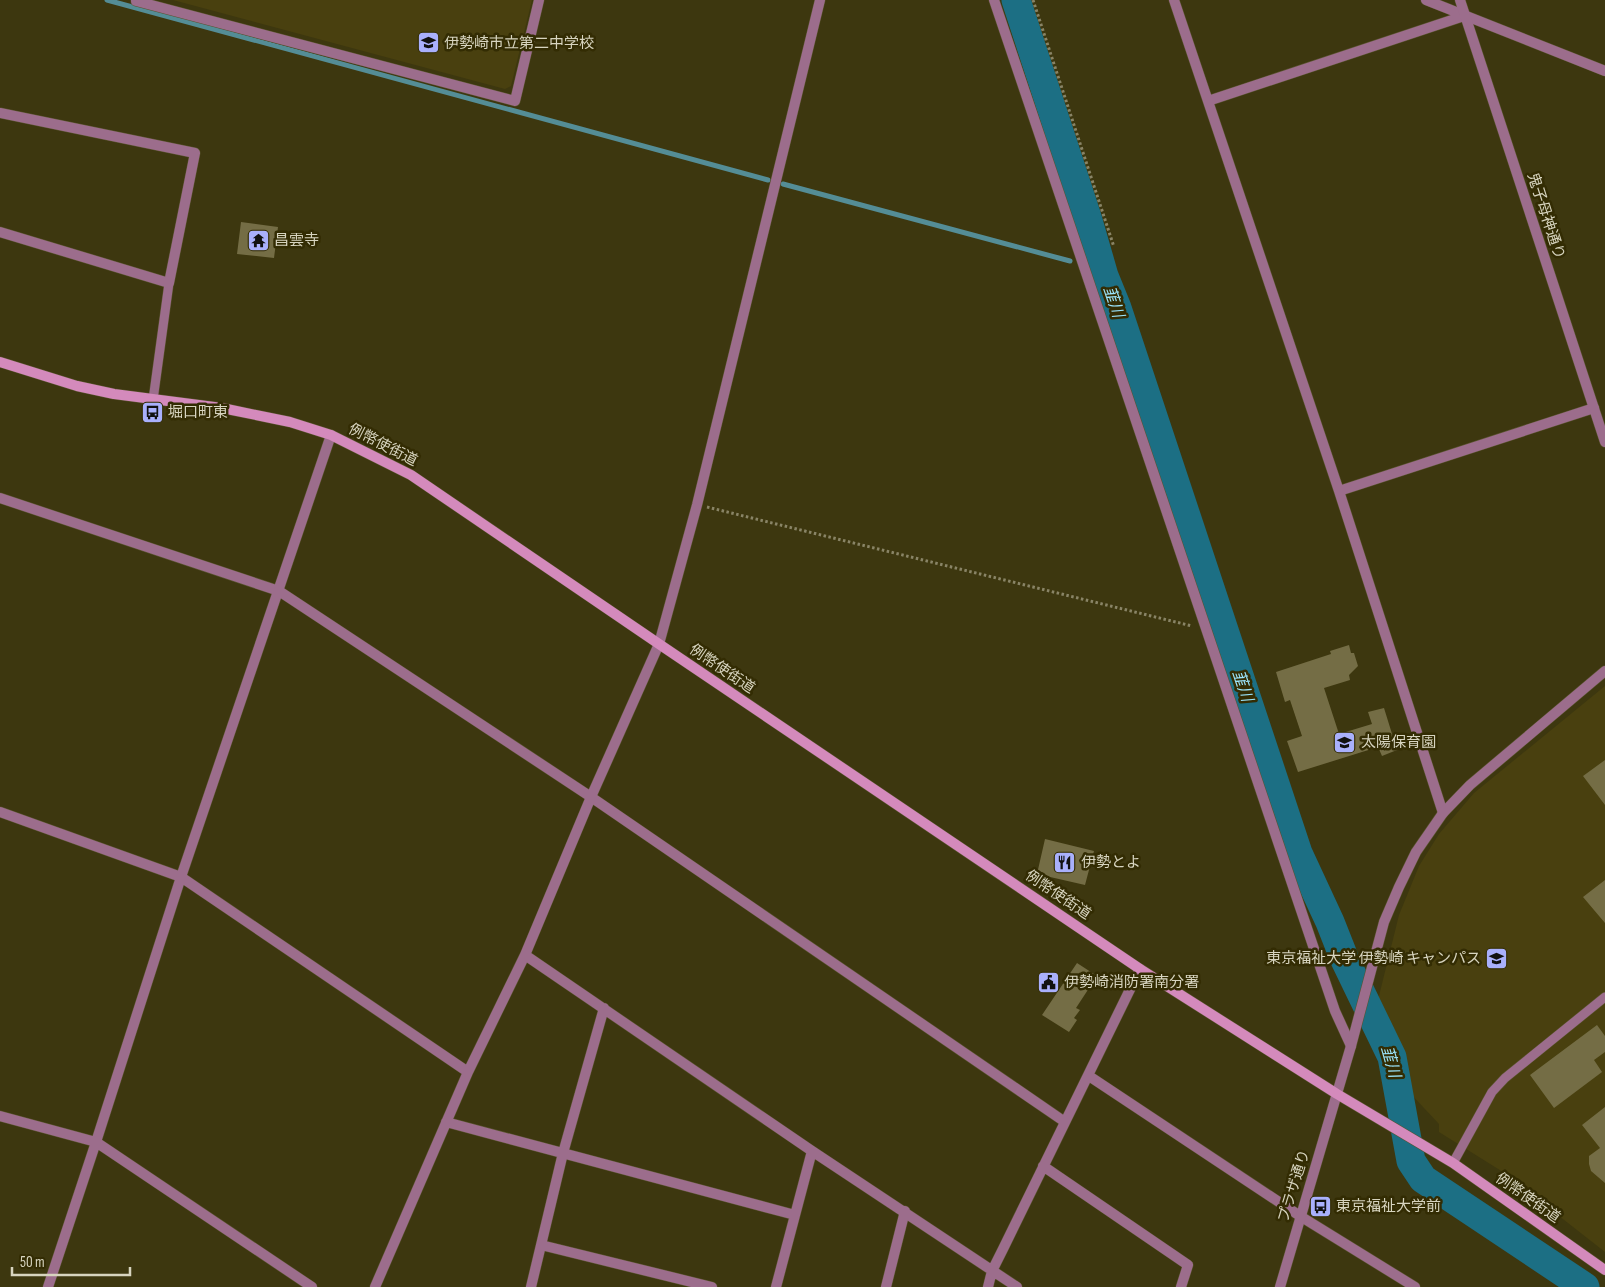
<svg xmlns="http://www.w3.org/2000/svg" width="1605" height="1287" viewBox="0 0 1605 1287" font-family="'Sofia Sans Condensed','Noto Sans JP',sans-serif">
<style>
.built{fill:#49400f}
.lines{fill:none;stroke-linecap:round;stroke-linejoin:round}
.stream{stroke:#548d96;stroke-width:5}
.river{stroke:#1c6f84;stroke-width:29}
.building{fill:#746d45}
.service-casing{stroke:#59532f;stroke-width:10}
.minor-casing{stroke:#59532f;stroke-width:11}
.tertiary-casing{stroke:#59532f;stroke-width:11}
.secondary-casing{stroke:#59532f;stroke-width:11}
.path{stroke:#898466;stroke-width:3;stroke-dasharray:2.5 2.5;stroke-linecap:butt}
.service{stroke:#9c6d8c;stroke-width:9}
.minor{stroke:#9c6d8c;stroke-width:10}
.tertiary{stroke:#9c6d8c;stroke-width:10}
.secondary{stroke:#d48abc;stroke-width:10}
.labels{text-anchor:middle;dominant-baseline:central;stroke-width:5;stroke-linejoin:round;paint-order:stroke}
.poi-label{font-size:15px;fill:#d7d4bf;stroke:#332c03;text-anchor:start}
.street-label{font-size:15px;fill:#d7d4bf;stroke:#332c03}
.water-label{font-size:16px;font-style:italic;fill:#9be5fc;stroke:#332c03}
</style>
<rect width="100%" height="100%" fill="#3d370f"/>
<path class="built" d="M 173,0 L 532,0 L 511,86 L 505,89 Z
M 1605,686 L 1605,1252 L 1503,1172 L 1439,1132 L 1439,1124 L 1409,1092 L 1389,1018 L 1378,1000 L 1399,915 L 1419,866 L 1439,834 L 1474,793 Z"/>
<g class="lines">
<path class="stream" d="M 107,0 L 768,180
M 783,184 L 1070,261
M 1089,261 L 1100,260"/>
<path class="river" d="M 1016,0 L 1087,217 L 1104,276 L 1117,308 L 1298,853 L 1330,922 L 1345,960 L 1392,1057 L 1411,1161 L 1423,1179 L 1585,1287"/>
</g>
<path class="building" d="M 241,222 L 278,227 L 274,258 L 237,254 Z
M 1349,645 L 1351,653 L 1354,653 L 1358,666 L 1349,675 L 1350,680 L 1324,688 L 1339,734 L 1372,724 L 1368,712 L 1384,708 L 1397,750 L 1382,756 L 1378,747 L 1298,772 L 1287,741 L 1302,736 L 1290,700 L 1285,702 L 1276,672 L 1331,654 L 1330,651 Z
M 1605,760 L 1605,805 L 1583,776 Z
M 1045,839 L 1094,851 L 1085,885 L 1037,874 Z
M 1605,880 L 1605,923 L 1583,897 Z
M 1077,963 L 1097,976 L 1076,1008 L 1080,1010 L 1074,1018 L 1077,1020 L 1069,1032 L 1042,1015 Z
M 1597,1025 L 1605,1036 L 1605,1052 L 1594,1060 L 1602,1072 L 1554,1108 L 1530,1075 Z
M 1605,1107 L 1605,1183 L 1591,1171 L 1589,1164 L 1589,1156 L 1600,1148 L 1582,1125 Z"/>
<g class="lines">
<defs>
<path id="service" d="M 153,400 L 169,283
M 1453,1163 L 1492,1092 L 1505,1078 L 1605,997"/>
<path id="minor" d="M 136,0 L 136,1 L 515,101 L 539,0
M 994,0 L 1335,1011 L 1351,1046
M 1174,0 L 1339,491 L 1443,813
M 1426,0 L 1605,71
M 1208,101 L 1464,16
M 0,113 L 195,153 L 169,283 L 0,232
M 1339,491 L 1594,408
M 0,498 L 279,591 L 591,797 L 1065,1122
M 0,812 L 181,877 L 468,1072
M 525,955 L 812,1151 L 1017,1287
M 1089,1076 L 1300,1216 L 1415,1287
M 0,1116 L 96,1142 L 312,1287
M 446,1122 L 795,1215
M 1043,1166 L 1188,1265 L 1181,1287
M 541,1245 L 712,1287
M 48,1287 L 96,1142 L 181,877 L 331,435
M 375,1287 L 468,1072 L 525,955 L 591,797 L 659,644 L 697,505 L 820,0
M 531,1287 L 563,1153 L 604,1008
M 776,1287 L 812,1151
M 886,1287 L 905,1211
M 988,1287 L 992,1271 L 1003,1249 L 1140,969"/>
<path id="tertiary" d="M 1460,0 L 1605,442
M 1280,1287 L 1351,1046 L 1384,922 L 1399,887 L 1416,852 L 1443,813 L 1470,785 L 1605,671"/>
<path id="secondary" d="M 0,362 L 77,386 L 114,394 L 222,408 L 290,422 L 331,435 L 411,475 L 659,644 L 1140,969 L 1337,1094 L 1453,1163 L 1605,1270"/>
</defs>
<use href="#service" class="service-casing"/>
<use href="#minor" class="minor-casing"/>
<use href="#tertiary" class="tertiary-casing"/>
<use href="#secondary" class="secondary-casing"/>
<path class="path" d="M 1033,0 L 1114,247
M 707,507 L 1192,626"/>
<use href="#service" class="service"/>
<use href="#minor" class="minor"/>
<use href="#tertiary" class="tertiary"/>
<use href="#secondary" class="secondary"/>
</g>
<defs>
<symbol id="school-square" viewBox="-11 -11 22 22"><rect x="-9" y="-9" width="18" height="18" rx="4" fill="#a9b0fc" stroke="#332c03"/><path d="M0-5L7-2L0 1L-7-2ZM-4 1L0 2.5L4 1V4Q0 6-4 4Z" fill="#111"/></symbol>
<symbol id="temple-square" viewBox="-11 -11 22 22"><rect x="-9" y="-9" width="18" height="18" rx="4" fill="#a9b0fc" stroke="#332c03"/><path d="M0-6L5-2H3V0L6.5 2.5H4V6H1.5V3h-3V6H-4V2.5H-6.5L-3 0V-2H-5Z" fill="#111"/></symbol>
<symbol id="bus-square" viewBox="-11 -11 22 22"><rect x="-9" y="-9" width="18" height="18" rx="4" fill="#a9b0fc" stroke="#332c03"/><path d="M-5-6H5V4H4V6H2V4H-2V6H-4V4H-5ZM-3.5-4V0h7V-4ZM-3.5 1.2v1.5H-2V1.2ZM2 1.2v1.5H3.5V1.2Z" fill="#111"/></symbol>
<symbol id="restaurant-square" viewBox="-11 -11 22 22"><rect x="-9" y="-9" width="18" height="18" rx="4" fill="#a9b0fc" stroke="#332c03"/><path d="M-5-6h1v4h1v-4h1v4h1v-4h1v5L-1.5 .5V6h-2V.5L-5-1ZM5-6V6H3V1.5H1.5Q1.5-4 5-6Z" fill="#111"/></symbol>
<symbol id="university-square" viewBox="-11 -11 22 22"><rect x="-9" y="-9" width="18" height="18" rx="4" fill="#a9b0fc" stroke="#332c03"/><path d="M0-5L7-2L0 1L-7-2ZM-4 1L0 2.5L4 1V4Q0 6-4 4Z" fill="#111"/></symbol>
<symbol id="civic-square" viewBox="-11 -11 22 22"><rect x="-9" y="-9" width="18" height="18" rx="4" fill="#a9b0fc" stroke="#332c03"/><path d="M-.6-6.5H3V-4.5H.6V-3L4-1V1h2V6H-6V1h2V-1L-.6-3ZM-1.2 2.5V6h2.4V2.5Z" fill="#111"/></symbol>
</defs>
<g fill-rule="evenodd">
<use href="#school-square" x="416" y="30" width="25" height="25"/>
<use href="#temple-square" x="246" y="228" width="25" height="25"/>
<use href="#bus-square" x="140" y="400" width="25" height="25"/>
<use href="#school-square" x="1332" y="730" width="25" height="25"/>
<use href="#restaurant-square" x="1052" y="850" width="25" height="25"/>
<use href="#university-square" x="1484" y="946" width="25" height="25"/>
<use href="#civic-square" x="1036" y="970" width="25" height="25"/>
<use href="#bus-square" x="1308" y="1194" width="25" height="25"/>
</g>
<g class="labels">
<g class="poi-label">
<text x="444" y="43">伊勢崎市立第二中学校</text>
<text x="274" y="240">昌雲寺</text>
<text x="168" y="412">堀口町東</text>
<text x="1361" y="742">太陽保育園</text>
<text x="1081" y="862">伊勢とよ</text>
<text x="1481" y="958" text-anchor="end">東京福祉大学 伊勢崎 キャンパス</text>
<text x="1064" y="982">伊勢崎消防署南分署</text>
<text x="1336" y="1206">東京福祉大学前</text>
</g>
<g class="street-label">
<text transform="translate(1546 216) rotate(72)">鬼子母神通り</text>
<text transform="translate(383 445) rotate(27)">例幣使街道</text>
<text transform="translate(722 669) rotate(34)">例幣使街道</text>
<text transform="translate(1058 895) rotate(34)">例幣使街道</text>
<text transform="translate(1294 1186) rotate(-73)">プラザ通り</text>
<text transform="translate(1528 1198) rotate(35)">例幣使街道</text>
</g>
<g class="water-label">
<text transform="translate(1113 302) rotate(71)">韮川</text>
<text transform="translate(1242 686) rotate(71)">韮川</text>
<text transform="translate(1390 1062) rotate(74)">韮川</text>
</g>
</g>
<path d="M12 1267v8h118v-8" fill="none" stroke="#d7d4bf" stroke-width="2.5"/>
<text x="20" y="1267" font-size="15" fill="#d7d4bf" stroke="#332c03" stroke-width="4" paint-order="stroke">50 m</text>
</svg>
